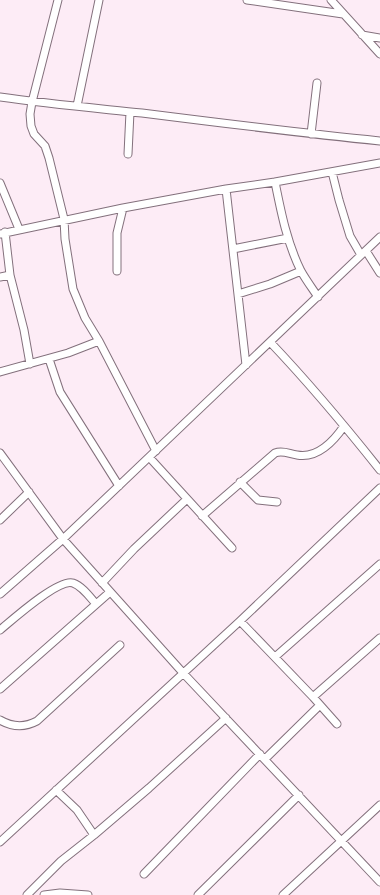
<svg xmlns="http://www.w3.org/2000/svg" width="380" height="895" viewBox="0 0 380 895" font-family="Cabin,sans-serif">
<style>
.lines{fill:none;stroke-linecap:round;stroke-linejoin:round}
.minor-casing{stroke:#83707c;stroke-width:9}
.minor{stroke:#fff;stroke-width:7}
</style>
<rect width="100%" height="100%" fill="#fdecf6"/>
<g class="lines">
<defs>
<path id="minor" d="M 58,0 L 32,102 L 30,114 L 31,126 L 34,134 L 45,146 L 49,158 L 64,219 L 65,239 L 73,289 L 85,318 L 99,341 L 156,451
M 247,0 L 343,14
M 331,0 L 380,54
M 362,35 L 380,38
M 0,97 C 47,104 94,108 142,113 C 221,123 300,133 380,141
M 77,106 L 99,0
M 311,134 L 317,83
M 128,154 L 130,112
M 332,172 L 339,200 L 350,236 L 361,255
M 275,182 C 281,212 287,243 301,271 C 306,280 312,288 318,297
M 0,183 L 19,229
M 226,189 L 246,365
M 5,232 L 10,275
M 0,234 L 123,208 L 226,189 L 275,182 L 380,163
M 233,249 L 288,238
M 366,251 L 380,273
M 117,271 L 117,233 L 123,208
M 0,277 L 10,275 L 24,330 L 30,364
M 238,294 L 270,284 L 301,271
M 270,342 C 309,383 345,426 380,470
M 49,359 L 60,392 L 119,486
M 0,372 L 68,353 L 99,341
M 0,453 L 63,539 L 184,674 L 380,882
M 149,457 L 232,548
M 240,482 L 258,500 L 277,502
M 202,516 L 275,453 C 283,450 289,454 297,455 C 317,459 334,441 344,426
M 0,520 L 29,492
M 102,583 L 134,549 L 187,499
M 0,594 L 63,539 L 380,237
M 240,621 L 313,697 L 337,724
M 0,630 C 12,620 59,578 73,583 C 82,586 90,597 96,604
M 275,657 L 380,564
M 0,689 L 110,592
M 313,697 L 380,638
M 0,720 C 12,727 24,728 37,721 L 120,645
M 265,759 L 320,705
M 56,790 L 77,810 L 94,835
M 0,842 L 240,621 L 380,488
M 144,874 L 260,754
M 27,895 L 61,861 L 94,835 L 149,788 L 226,718
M 44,895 L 60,893 L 88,895
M 198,895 L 299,795
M 283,895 L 380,805"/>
</defs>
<use href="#minor" class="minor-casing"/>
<use href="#minor" class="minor"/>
</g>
</svg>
